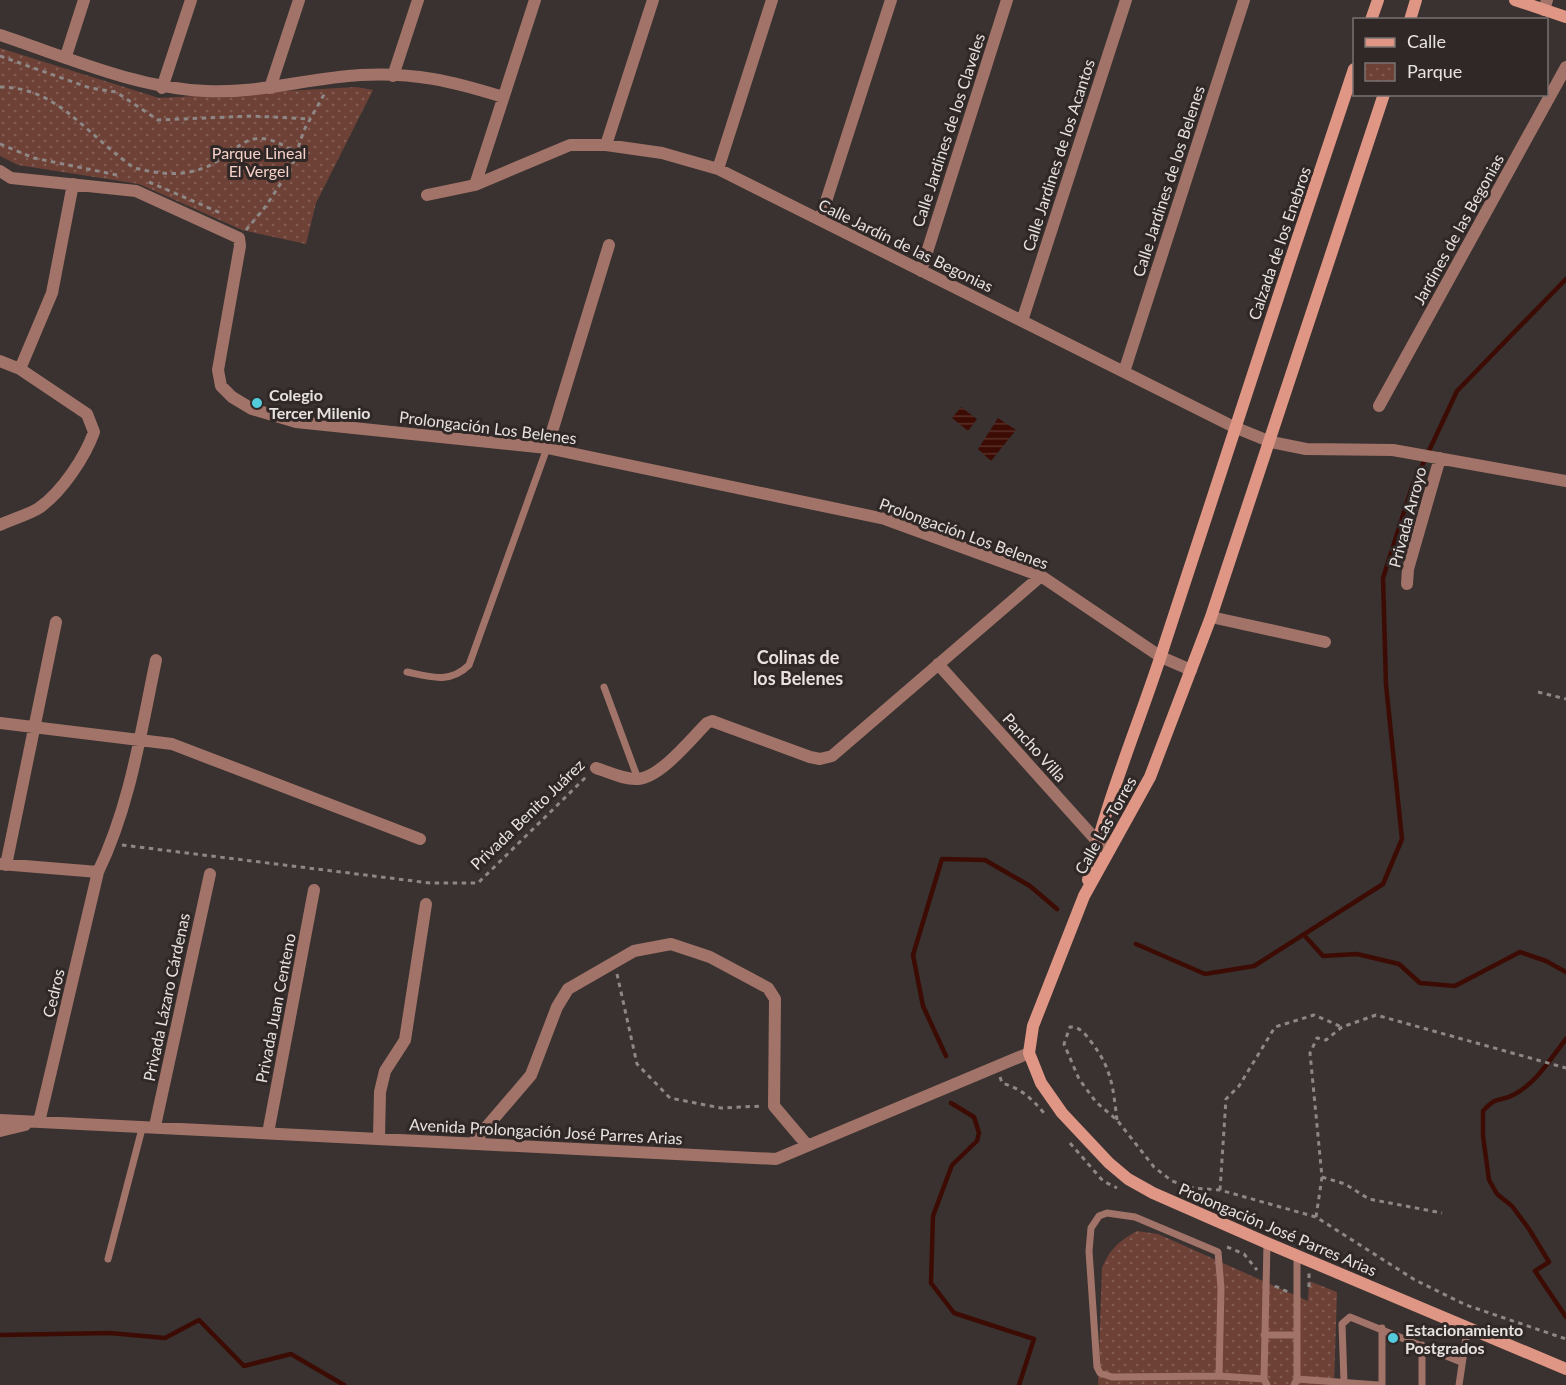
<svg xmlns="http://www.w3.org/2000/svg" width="1566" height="1385" viewBox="0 0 1566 1385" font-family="Lato,sans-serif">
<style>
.park{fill:url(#park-dots)}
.water{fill:url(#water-rules)}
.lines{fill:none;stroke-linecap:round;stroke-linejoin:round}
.stream{stroke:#3c0c04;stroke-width:4.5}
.path{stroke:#8d8786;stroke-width:3;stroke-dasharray:4.5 4.5;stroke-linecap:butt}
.lane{stroke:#a27368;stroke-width:7}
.street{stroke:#a27368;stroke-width:12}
.secondary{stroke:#e09685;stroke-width:12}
.poi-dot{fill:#54cadd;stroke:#2f2826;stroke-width:2}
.labels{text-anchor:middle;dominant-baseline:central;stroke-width:6;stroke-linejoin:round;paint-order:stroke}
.street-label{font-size:16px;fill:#e7e2e1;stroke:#2f2826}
.park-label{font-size:16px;fill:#f5d1c8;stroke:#2f2826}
.poi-label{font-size:16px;font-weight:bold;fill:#e7e2e1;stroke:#2f2826;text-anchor:start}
.neighbourhood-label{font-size:18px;font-weight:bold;fill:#eae0de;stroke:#2f2826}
</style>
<defs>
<pattern id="park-dots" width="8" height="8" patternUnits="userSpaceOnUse" patternTransform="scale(1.5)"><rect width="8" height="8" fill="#6e4137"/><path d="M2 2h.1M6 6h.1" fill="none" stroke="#835c54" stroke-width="1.8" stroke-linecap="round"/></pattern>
<pattern id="water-rules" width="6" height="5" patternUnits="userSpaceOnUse" patternTransform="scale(1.5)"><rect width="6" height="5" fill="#3c0c04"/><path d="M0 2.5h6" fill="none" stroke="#582f28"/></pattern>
</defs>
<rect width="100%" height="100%" fill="#393230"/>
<path class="park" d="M 0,48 L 159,98 L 356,87 L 373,90 L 316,203 L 306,244 L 242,230 L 139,184 L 18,165 L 0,156 Z
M 1137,1231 L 1158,1234 L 1308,1301 L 1309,1281 L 1337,1292 L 1334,1385 L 1098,1385 L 1102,1268 C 1110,1249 1119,1241 1137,1231 Z"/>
<path class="water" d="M 961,407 L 977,419 L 968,431 L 952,418 Z
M 998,418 L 1016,430 L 991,461 L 978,449 Z"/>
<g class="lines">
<path class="stream" d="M 1304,935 L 1323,956 L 1357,954 L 1399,964 L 1420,983 L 1455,986 L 1520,952 L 1546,961 L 1566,972
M 1136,944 L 1205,974 L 1254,966 L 1383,884 L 1402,839 L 1386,685 L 1383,578 L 1412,487 L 1457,391 L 1566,279
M 1566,1039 C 1551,1058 1537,1082 1515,1094 C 1500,1103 1498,1094 1483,1111 L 1483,1136 L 1489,1180 L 1497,1194 L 1512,1206 L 1529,1229 L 1549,1262 L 1535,1271 L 1566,1317
M 946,1056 L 923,1006 L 913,955 L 942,859 L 985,860 L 1030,886 L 1057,909
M 951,1103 L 974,1117 L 979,1133 L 977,1141 L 952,1165 L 933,1216 L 931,1283 L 954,1313 L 1034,1339 L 1019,1385
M 0,1335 L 110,1333 L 165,1338 L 199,1320 L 244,1366 L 291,1354 L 344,1385"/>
<path class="path" d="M 0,56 L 90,88 L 116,92 L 158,120 L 252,116 L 311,119
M 0,87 C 51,87 79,124 116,154 C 123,159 131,168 139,169 C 156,173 176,176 194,171 C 240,160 241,116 296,153
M 0,144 L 34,158 L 117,175
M 149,182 L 223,214
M 246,230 L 266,206 L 292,166 L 304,130 L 326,91
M 1538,692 L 1566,699
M 122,845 L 430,883 L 478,883 L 588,775
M 617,974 L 637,1064 L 670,1098 L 721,1108 L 763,1106
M 1000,1077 L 1002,1083 C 1022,1089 1031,1098 1044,1113
M 1117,1120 C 1113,1088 1112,1069 1092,1043 C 1086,1035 1080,1026 1070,1027 L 1064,1044 L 1079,1079 L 1096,1102 L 1117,1120 L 1154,1167 L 1172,1181 L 1193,1188 L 1220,1190 L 1316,1217 L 1415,1280 L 1466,1305 L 1566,1339
M 1070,1143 L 1103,1181 L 1117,1188
M 1322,1177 L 1345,1184 L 1369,1199 L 1442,1213
M 1220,1190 L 1226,1099 L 1239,1086 L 1275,1027 L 1314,1015 L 1342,1027
M 1316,1217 L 1322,1177 L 1310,1053 L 1317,1038 L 1326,1040 L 1342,1027 L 1376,1015 L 1566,1068
M 1227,1247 L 1244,1254 L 1257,1270
M 1275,1286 L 1288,1292
M 1309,1287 L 1309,1273"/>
<path class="lane" d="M 407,672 C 430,677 450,684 469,665 L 547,448
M 604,687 L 638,779
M 108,1259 L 143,1125
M 1382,1328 L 1382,1385
M 1264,1335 L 1297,1335
M 1422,1345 L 1422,1385
M 1219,1376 L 1221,1288 L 1218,1252 L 1135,1217 L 1107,1213 L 1099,1216 L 1091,1228 L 1089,1251 L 1097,1367 L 1100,1373 L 1112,1377 L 1219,1376 L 1264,1379
M 1297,1379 L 1378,1385
M 1344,1382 L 1342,1324 L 1350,1317 L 1461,1362
M 1267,1385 L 1264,1379 L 1267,1243
M 1294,1385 L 1297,1379 L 1297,1256
M 1459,1385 L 1466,1338"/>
<path class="street" d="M 1544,10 L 1547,0
M 0,35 C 66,57 136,88 206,91 C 258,94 308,78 360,75 C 414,72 452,81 503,97
M 66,56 L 84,0
M 393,76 L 418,0
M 162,88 L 191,0
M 270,88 L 299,0
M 606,145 L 653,0
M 718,169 L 772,0
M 0,171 L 11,178 L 136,191 L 239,238 L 240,246 L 218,370 L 221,386 L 232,397 L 252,409 L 296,422 L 547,448 L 885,519 L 1041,576 L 1161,657 L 1191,670
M 475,185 L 535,0
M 427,195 L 475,185 L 570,145 L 606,145 L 662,153 L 718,169 L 1234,427 L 1271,442 L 1306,449 L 1393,450 L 1566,481
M 820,220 L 891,0
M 921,271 L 1007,0
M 1022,321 L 1126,0
M 0,361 L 20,369 L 87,414 L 94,432 C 85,457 62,492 39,508 C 28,515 12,519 0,525
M 20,369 L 52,293 L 73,184
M 1124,372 L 1244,0
M 1379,406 L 1566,67
M 547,448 L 609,245
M 1407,584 L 1408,569 L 1440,458
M 1211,617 L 1325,642
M 938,664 L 1097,841 L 1104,845
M 0,723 L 172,744 L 420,839
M 596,768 C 609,772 624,780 638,779 C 661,777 691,739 707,723 L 712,721 L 810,757 L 820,759 L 832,756 L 1041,576
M 0,864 L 98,872
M 6,865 L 56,622
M 0,1120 L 776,1159 L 1029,1053
M 39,1122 L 98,872 C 130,806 141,731 156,660
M 155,1126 L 210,874
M 0,1131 L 25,1125
M 268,1133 L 314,890
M 379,1138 L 380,1092 L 385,1071 L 405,1040 L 426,904
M 472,1144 L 531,1075 L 557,1007 L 568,989 L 634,951 L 671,944 L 710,957 L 768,988 L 775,999 L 774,1106 L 807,1145"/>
<path class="secondary" d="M 1515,0 L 1566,17
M 1371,20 L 1378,0
M 1410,20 L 1416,0
M 1384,94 L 1211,617 L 1150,777 L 1084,896 L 1033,1026 L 1029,1053 L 1041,1083 L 1062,1113 L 1109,1163 L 1128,1179 L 1153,1193 L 1267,1243 L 1566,1369
M 1088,880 C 1106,799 1140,722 1165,643 C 1227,451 1290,260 1354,69"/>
</g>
<g class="poi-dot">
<circle cx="257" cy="403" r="6"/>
<circle cx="1393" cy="1338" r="6"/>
</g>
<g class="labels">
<g class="street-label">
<text transform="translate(948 130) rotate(-72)">Calle Jardines de los Claveles</text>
<text transform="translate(1058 155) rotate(-72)">Calle Jardines de los Acantos</text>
<text transform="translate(1168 181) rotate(-72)">Calle Jardines de los Belenes</text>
<text transform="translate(1458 229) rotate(-61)">Jardines de las Begonias</text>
<text transform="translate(1279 243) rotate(-71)">Calzada de los Enebros</text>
<text transform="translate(906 245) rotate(26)">Calle Jardín de las Begonias</text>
<text transform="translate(488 427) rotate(7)">Prolongación Los Belenes</text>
<text transform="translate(1407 517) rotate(-75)">Privada Arroyo</text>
<text transform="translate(964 533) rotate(20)">Prolongación Los Belenes</text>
<text transform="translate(1035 747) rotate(48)">Pancho Villa</text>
<text transform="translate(527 814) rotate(-44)">Privada Benito Juárez</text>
<text transform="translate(1105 825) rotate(-61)">Calle Las Torres</text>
<text transform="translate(53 993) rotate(-77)">Cedros</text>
<text transform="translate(166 997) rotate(-78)">Privada Lázaro Cárdenas</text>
<text transform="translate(275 1008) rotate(-79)">Privada Juan Centeno</text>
<text transform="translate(546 1131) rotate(3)">Avenida Prolongación José Parres Arias</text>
<text transform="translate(1278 1229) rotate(23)">Prolongación José Parres Arias</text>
</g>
<g class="park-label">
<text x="259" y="152">Parque Lineal<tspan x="259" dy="18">El Vergel</tspan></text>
</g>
<g class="poi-label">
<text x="269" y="394">Colegio<tspan x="269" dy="18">Tercer Milenio</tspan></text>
<text x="1405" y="1329">Estacionamiento<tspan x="1405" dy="18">Postgrados</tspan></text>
</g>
<g class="neighbourhood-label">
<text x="798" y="657">Colinas de<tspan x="798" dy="21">los Belenes</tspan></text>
</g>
</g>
<rect x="1353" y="18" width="195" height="78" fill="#2f2826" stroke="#797271" stroke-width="1.5"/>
<rect x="1365" y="38" width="30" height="9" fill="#e09685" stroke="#797271" stroke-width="1.5"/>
<text x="1407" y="48" font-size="18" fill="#e7e2e1">Calle</text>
<rect x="1365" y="63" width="30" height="18" fill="url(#park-dots)" stroke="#797271" stroke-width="1.5"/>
<text x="1407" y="78" font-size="18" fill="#e7e2e1">Parque</text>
</svg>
